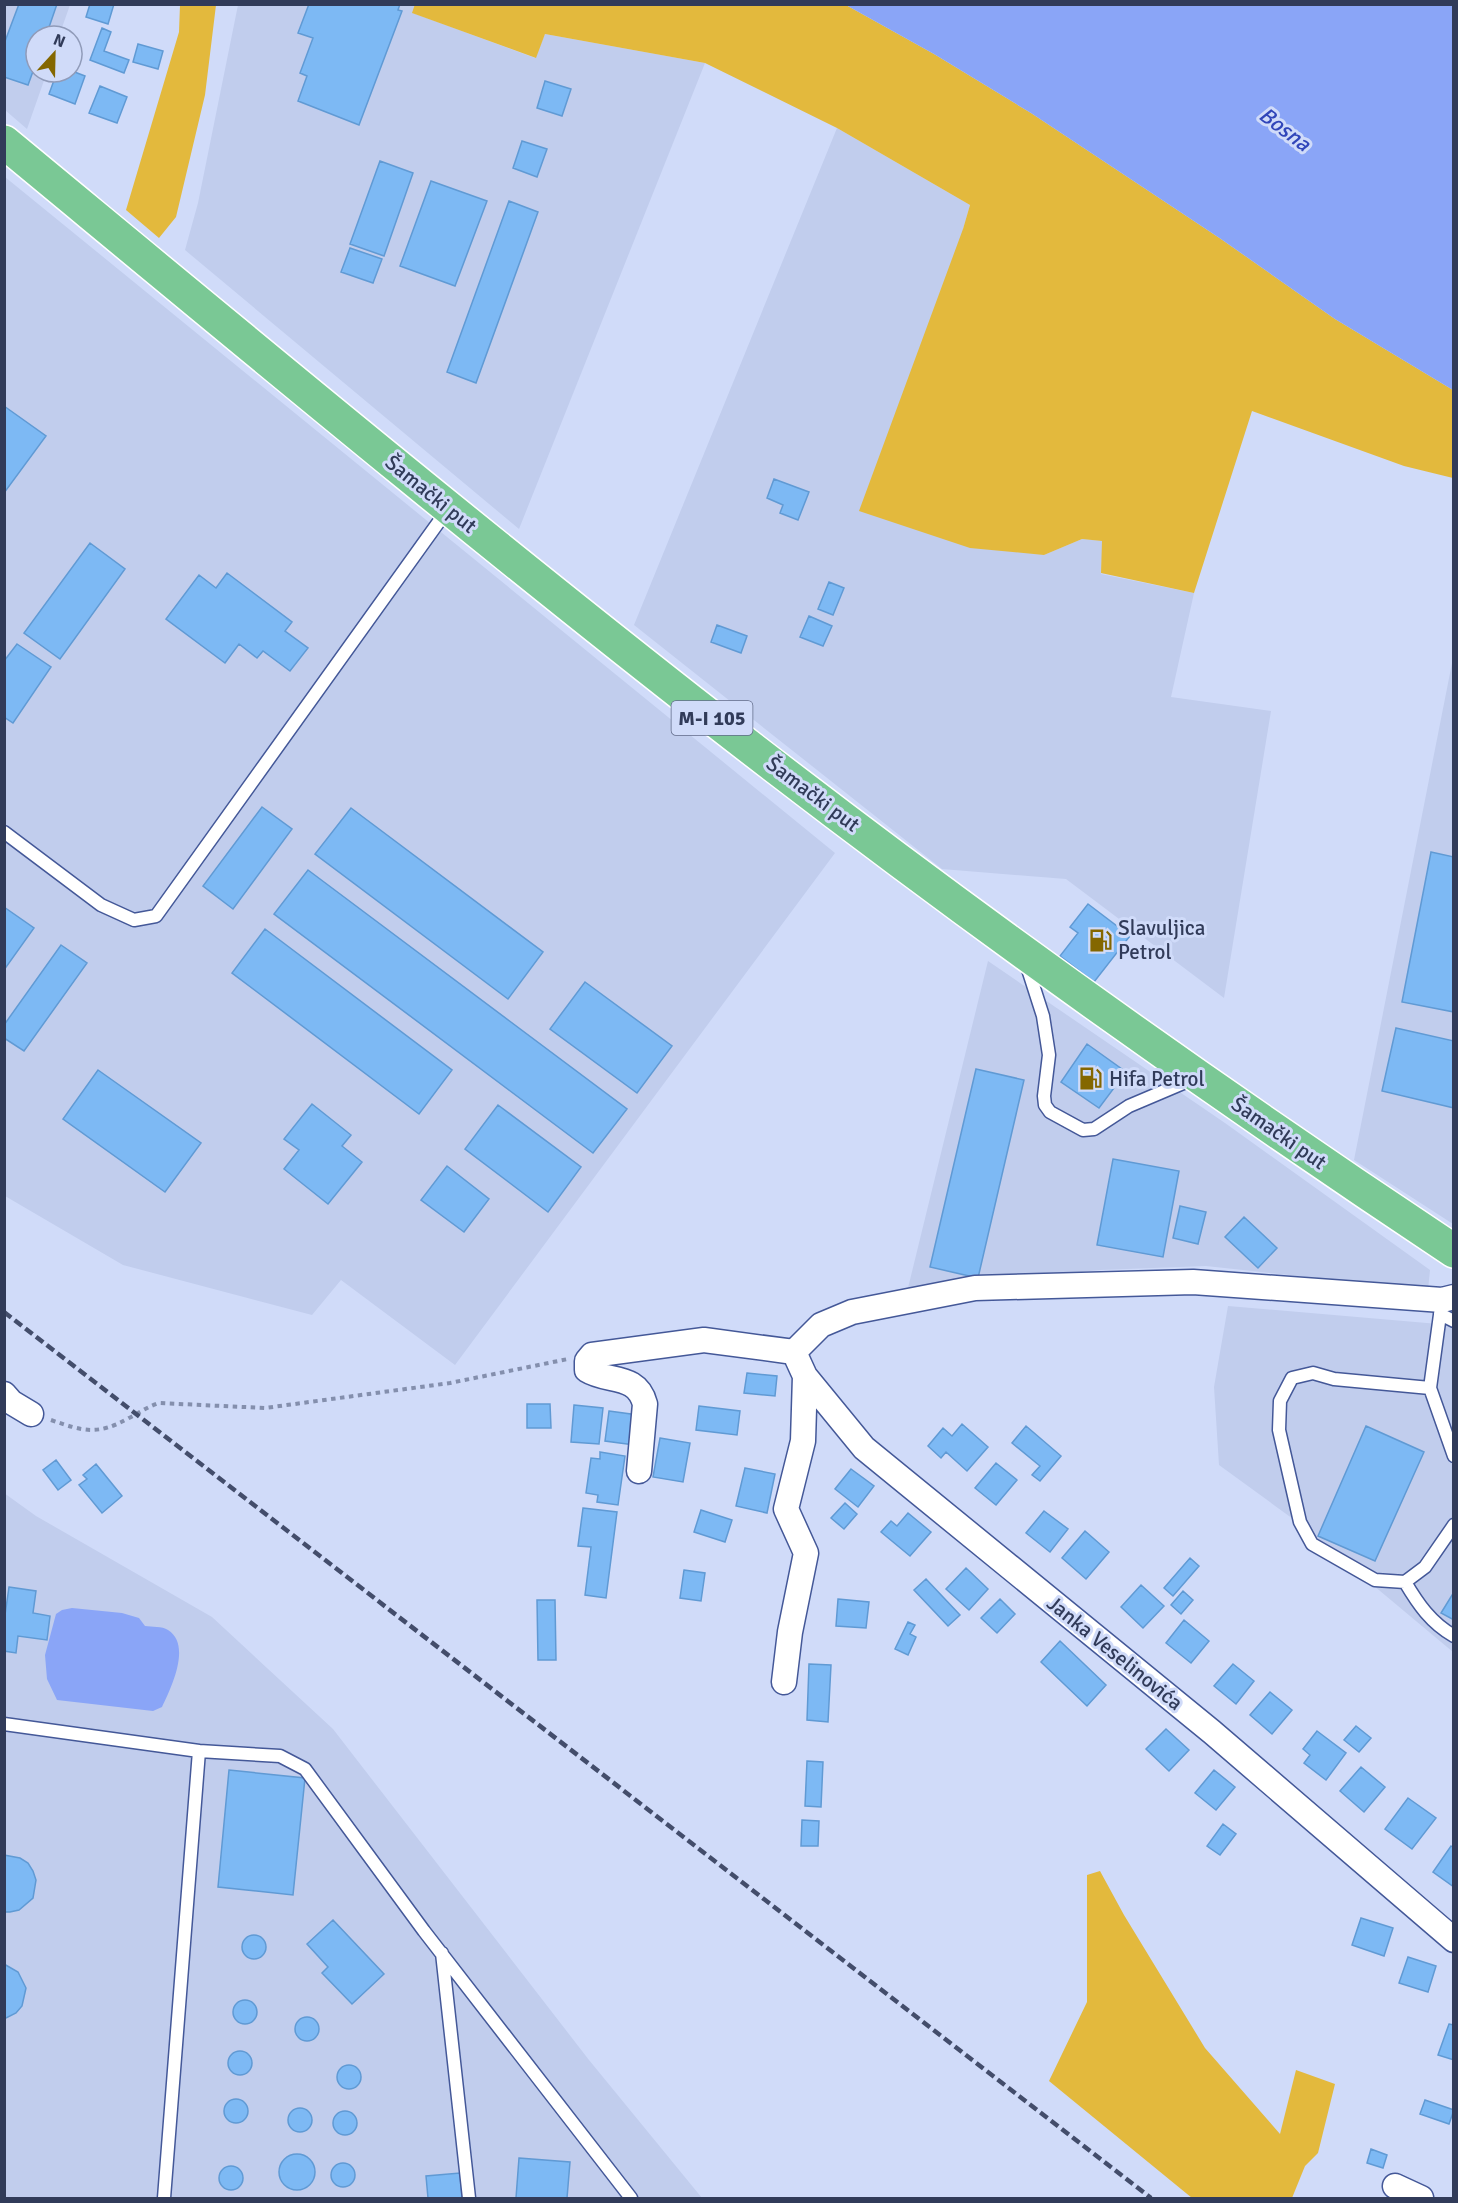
<svg xmlns="http://www.w3.org/2000/svg" width="1458" height="2203" viewBox="0 0 1458 2203" font-family="Signika,sans-serif">
<style>
.built{fill:#c1cded}
.green{fill:#e3b93d}
.water{fill:#8aa5f7}
.building{fill:#7db9f4;stroke:#609ad4;stroke-width:1.5}
.lines{fill:none;stroke-linecap:round;stroke-linejoin:round}
.lane-casing{stroke:#445898;stroke-width:15}
.street-casing{stroke:#445898;stroke-width:27}
.primary-casing{stroke:#fff;stroke-width:36}
.path{stroke:#848fad;stroke-width:4;stroke-dasharray:4.5 4.5;stroke-linecap:butt}
.lane{stroke:#fff;stroke-width:12}
.street{stroke:#fff;stroke-width:24}
.primary{stroke:#7ac895;stroke-width:33}
.rail{stroke:#434d6b;stroke-width:4.5;stroke-dasharray:9 4.5;stroke-linecap:butt}
.labels{text-anchor:middle;dominant-baseline:central;stroke-width:6;stroke-linejoin:round;paint-order:stroke}
.shield{fill:#d0dbf9;stroke:#616b89;stroke-width:1.5}
.shield-label{font-size:20px;font-weight:bold;fill:#313b59}
.street-label{font-size:21px;fill:#313b59;stroke:#d0dbf9}
.poi-label{font-size:21px;fill:#313b59;stroke:#d0dbf9;text-anchor:start}
.water-label{font-size:22px;font-style:italic;fill:#3146ba;stroke:#d0dbf9}
</style>
<rect width="100%" height="100%" fill="#d0dbf9"/>
<path class="built" d="M 4,5 L 70,5 L 59,36 L 36,36 L 36,72 L 47,72 L 27,129 L 5,110 Z
M 238,5 L 415,5 L 413,13 L 535,58 L 545,34 L 705,63 L 519,529 L 185,250 L 198,203 Z
M 837,128 L 970,205 L 963,229 L 1044,555 L 1082,539 L 1103,541 L 1101,574 L 1194,593 L 1171,697 L 1271,711 L 1224,998 L 1066,879 L 942,869 L 634,625 Z
M 5,177 L 835,853 L 455,1365 L 341,1280 L 312,1315 L 123,1265 L 5,1196 Z
M 1453,658 L 1453,1224 L 1354,1160 Z
M 988,961 L 1225,1123 L 1430,1270 L 1428,1290 L 1206,1266 L 1100,1270 L 908,1288 Z
M 1228,1306 L 1450,1325 L 1453,1323 L 1453,1652 L 1300,1524 L 1219,1465 L 1214,1387 Z
M 4,1493 L 36,1516 L 212,1617 L 333,1729 L 589,2060 L 702,2198 L 5,2198 Z"/>
<path class="green" d="M 415,4 L 846,5 L 934,54 L 1031,113 L 1221,239 L 1335,319 L 1453,390 L 1453,478 L 1404,466 L 1252,411 L 1194,593 L 1101,573 L 1102,541 L 1082,539 L 1044,555 L 970,548 L 859,511 L 963,229 L 970,205 L 837,128 L 705,63 L 545,34 L 536,58 L 412,13 Z
M 180,5 L 216,5 L 205,95 L 176,217 L 159,238 L 126,210 L 179,32 Z
M 1100,1871 L 1124,1915 L 1205,2048 L 1280,2134 L 1296,2070 L 1335,2084 L 1318,2153 L 1305,2166 L 1292,2198 L 1192,2198 L 1049,2081 L 1087,2002 L 1087,1875 Z"/>
<path class="water" d="M 846,5 L 1453,5 L 1453,390 L 1335,319 L 1221,239 L 1031,113 L 934,54 Z
M 72,1608 L 122,1613 L 139,1618 L 145,1626 C 152,1627 162,1626 168,1630 C 192,1645 171,1688 162,1707 L 153,1711 L 57,1700 L 47,1679 L 45,1655 L 56,1614 L 62,1610 Z"/>
<path class="building" d="M 19,4 L 57,4 L 46,36 L 36,36 L 36,63 L 28,85 L 4,77 L 4,44 Z
M 90,4 L 114,4 L 108,24 L 86,17 Z
M 309,4 L 400,4 L 398,10 L 402,11 L 359,125 L 298,101 L 307,76 L 300,73 L 313,38 L 298,33 Z
M 102,28 L 111,32 L 104,51 L 129,60 L 124,73 L 90,60 Z
M 138,44 L 163,51 L 158,69 L 133,62 Z
M 72,71 L 85,76 L 75,104 L 49,94 L 57,72 Z
M 545,81 L 571,89 L 562,116 L 537,108 Z
M 100,86 L 127,97 L 117,123 L 89,113 Z
M 522,141 L 547,149 L 537,177 L 513,168 Z
M 380,161 L 413,173 L 384,256 L 350,244 Z
M 431,181 L 487,201 L 455,286 L 400,266 Z
M 509,201 L 538,212 L 476,383 L 447,372 Z
M 350,248 L 382,259 L 373,283 L 341,272 Z
M 4,406 L 46,436 L 4,493 Z
M 774,479 L 809,492 L 798,520 L 780,513 L 783,505 L 767,498 Z
M 90,543 L 125,569 L 60,659 L 24,633 Z
M 227,573 L 292,622 L 285,631 L 308,648 L 290,671 L 263,651 L 257,658 L 239,644 L 225,663 L 166,619 L 199,575 L 216,588 Z
M 829,582 L 844,588 L 833,615 L 818,609 Z
M 809,616 L 832,626 L 823,646 L 800,637 Z
M 717,625 L 747,636 L 741,653 L 711,642 Z
M 17,644 L 51,667 L 13,723 L 4,717 L 4,661 Z
M 262,807 L 292,829 L 233,909 L 203,886 Z
M 351,808 L 543,952 L 508,999 L 315,854 Z
M 1431,852 L 1454,857 L 1454,1012 L 1402,1002 Z
M 308,870 L 627,1109 L 593,1153 L 274,914 Z
M 1088,904 L 1130,936 L 1094,982 L 1060,956 L 1078,933 L 1070,927 Z
M 4,907 L 34,928 L 4,970 Z
M 265,929 L 452,1070 L 419,1114 L 232,973 Z
M 61,945 L 87,963 L 24,1051 L 4,1038 L 4,1025 Z
M 585,982 L 672,1046 L 637,1093 L 550,1029 Z
M 1396,1028 L 1454,1041 L 1454,1108 L 1382,1091 Z
M 1087,1044 L 1126,1072 L 1099,1108 L 1061,1082 Z
M 976,1069 L 1024,1080 L 978,1278 L 930,1267 Z
M 98,1070 L 201,1143 L 165,1192 L 63,1119 Z
M 312,1104 L 351,1135 L 342,1146 L 362,1162 L 328,1204 L 284,1169 L 299,1150 L 284,1139 Z
M 498,1105 L 581,1167 L 548,1212 L 465,1149 Z
M 1113,1159 L 1179,1171 L 1163,1257 L 1097,1245 Z
M 447,1166 L 489,1199 L 464,1232 L 421,1200 Z
M 1180,1206 L 1206,1212 L 1198,1244 L 1173,1238 Z
M 1244,1217 L 1277,1248 L 1258,1268 L 1225,1237 Z
M 747,1373 L 777,1376 L 775,1396 L 744,1393 Z
M 527,1404 L 550,1404 L 551,1428 L 527,1428 Z
M 574,1405 L 603,1408 L 599,1444 L 571,1442 Z
M 699,1406 L 740,1411 L 737,1435 L 696,1430 Z
M 609,1411 L 638,1415 L 634,1445 L 605,1441 Z
M 962,1424 L 988,1447 L 967,1471 L 946,1452 L 941,1458 L 928,1446 L 943,1428 L 952,1436 Z
M 1026,1426 L 1061,1456 L 1040,1481 L 1032,1475 L 1040,1466 L 1012,1443 Z
M 1366,1426 L 1424,1452 L 1375,1561 L 1318,1536 Z
M 660,1438 L 690,1443 L 683,1482 L 653,1477 Z
M 600,1452 L 625,1456 L 618,1505 L 597,1502 L 598,1495 L 586,1493 L 591,1458 L 600,1459 Z
M 56,1460 L 71,1480 L 58,1490 L 43,1470 Z
M 996,1463 L 1017,1480 L 996,1505 L 975,1488 Z
M 96,1464 L 122,1496 L 102,1513 L 79,1485 L 87,1479 L 83,1475 Z
M 745,1468 L 775,1474 L 767,1513 L 736,1506 Z
M 851,1469 L 874,1486 L 858,1507 L 835,1489 Z
M 845,1503 L 857,1514 L 844,1529 L 831,1518 Z
M 583,1508 L 617,1512 L 606,1598 L 585,1595 L 591,1547 L 578,1546 Z
M 701,1510 L 732,1520 L 725,1542 L 694,1532 Z
M 1044,1511 L 1068,1529 L 1050,1552 L 1026,1533 Z
M 908,1513 L 931,1532 L 910,1556 L 881,1532 L 891,1521 L 897,1526 Z
M 1085,1531 L 1109,1552 L 1086,1579 L 1062,1558 Z
M 1190,1558 L 1199,1566 L 1173,1596 L 1164,1588 Z
M 966,1568 L 988,1589 L 969,1610 L 946,1589 Z
M 684,1570 L 705,1573 L 701,1601 L 680,1598 Z
M 926,1579 L 960,1615 L 948,1626 L 914,1590 Z
M 1141,1585 L 1164,1606 L 1143,1628 L 1121,1607 Z
M 9,1587 L 36,1591 L 33,1613 L 50,1616 L 47,1640 L 18,1636 L 16,1653 L 4,1651 L 4,1622 Z
M 1183,1591 L 1193,1600 L 1181,1614 L 1171,1605 Z
M 1454,1592 L 1454,1620 L 1441,1613 Z
M 838,1599 L 869,1602 L 866,1628 L 836,1626 Z
M 1000,1599 L 1015,1614 L 997,1633 L 981,1618 Z
M 537,1600 L 555,1600 L 556,1660 L 538,1660 Z
M 1184,1620 L 1209,1641 L 1191,1663 L 1166,1643 Z
M 908,1622 L 915,1625 L 910,1634 L 916,1637 L 908,1655 L 895,1649 Z
M 1060,1641 L 1106,1685 L 1087,1706 L 1041,1662 Z
M 809,1664 L 831,1665 L 828,1722 L 807,1720 Z
M 1233,1664 L 1254,1681 L 1236,1704 L 1214,1686 Z
M 1270,1692 L 1292,1710 L 1272,1734 L 1250,1715 Z
M 1356,1726 L 1371,1738 L 1359,1752 L 1344,1740 Z
M 1166,1729 L 1189,1750 L 1169,1771 L 1146,1749 Z
M 1317,1731 L 1346,1753 L 1326,1780 L 1304,1763 L 1310,1755 L 1303,1749 Z
M 807,1761 L 823,1762 L 821,1807 L 805,1806 Z
M 1361,1767 L 1385,1787 L 1364,1812 L 1340,1791 Z
M 229,1770 L 305,1778 L 293,1895 L 218,1887 Z
M 1214,1770 L 1235,1787 L 1216,1810 L 1195,1793 Z
M 1408,1798 L 1436,1818 L 1412,1849 L 1385,1829 Z
M 802,1820 L 819,1821 L 818,1846 L 801,1846 Z
M 1223,1824 L 1236,1834 L 1220,1855 L 1207,1846 Z
M 1451,1846 L 1454,1848 L 1454,1887 L 1433,1872 Z
M 4,1855 L 20,1858 L 28,1863 L 33,1871 L 36,1880 L 33,1898 L 19,1910 L 10,1912 L 4,1912 Z
M 1361,1918 L 1393,1928 L 1384,1956 L 1352,1945 Z
M 333,1920 L 384,1974 L 352,2004 L 322,1973 L 328,1967 L 307,1944 Z
M242 1947a12 12 0 1 1 24 0a12 12 0 1 1-24 0Z
M 1408,1957 L 1436,1966 L 1428,1992 L 1399,1983 Z
M 4,1964 L 18,1972 L 26,1988 L 22,2006 L 16,2013 L 4,2019 Z
M233 2012a12 12 0 1 1 24 0a12 12 0 1 1-24 0Z
M295 2029a12 12 0 1 1 24 0a12 12 0 1 1-24 0Z
M 1449,2024 L 1454,2025 L 1454,2060 L 1438,2055 Z
M228 2063a12 12 0 1 1 24 0a12 12 0 1 1-24 0Z
M337 2077a12 12 0 1 1 24 0a12 12 0 1 1-24 0Z
M224 2111a12 12 0 1 1 24 0a12 12 0 1 1-24 0Z
M 1425,2100 L 1454,2110 L 1449,2124 L 1420,2114 Z
M288 2120a12 12 0 1 1 24 0a12 12 0 1 1-24 0Z
M333 2123a12 12 0 1 1 24 0a12 12 0 1 1-24 0Z
M 1371,2149 L 1387,2155 L 1383,2168 L 1367,2163 Z
M279 2172a18 18 0 1 1 36 0a18 18 0 1 1-36 0Z
M 519,2158 L 570,2162 L 567,2198 L 516,2198 Z
M331 2175a12 12 0 1 1 24 0a12 12 0 1 1-24 0Z
M219 2178a12 12 0 1 1 24 0a12 12 0 1 1-24 0Z
M 460,2173 L 462,2198 L 428,2198 L 426,2176 Z"/>
<g class="lines">
<defs>
<path id="lane" d="M 4,832 L 101,905 L 134,920 L 156,916 L 448,509
M 1026,963 L 1043,1016 L 1049,1055 L 1044,1096 L 1045,1105 L 1050,1112 L 1083,1130 L 1094,1129 L 1129,1106 L 1195,1078
M 1442,1300 L 1430,1388 L 1454,1456
M 1440,1314 L 1454,1321
M 1430,1388 L 1334,1379 L 1313,1373 L 1292,1378 L 1280,1401 L 1279,1430 L 1300,1522 L 1312,1544 L 1375,1580 L 1405,1582 L 1425,1567 L 1454,1525
M 1405,1582 C 1418,1604 1431,1623 1454,1636
M 4,1724 L 199,1751 L 164,2198
M 199,1751 L 280,1756 L 305,1769 L 424,1931 L 631,2198
M 442,1953 L 469,2198"/>
<path id="street" d="M 794,1352 L 805,1376 L 864,1448 L 1212,1732 L 1454,1940
M 4,1394 L 11,1402 L 31,1414
M 639,1471 L 645,1404 C 637,1373 608,1383 587,1370 L 587,1361 L 592,1355 L 704,1340 L 794,1352 L 821,1325 L 852,1312 L 975,1288 L 1193,1282 L 1442,1300 L 1454,1297
M 784,1682 L 790,1632 L 806,1553 L 786,1509 L 803,1441 L 805,1376
M 1395,2186 L 1421,2198"/>
<path id="primary" d="M 4,142 C 240,337 475,533 716,721 C 955,907 1201,1083 1454,1251"/>
</defs>
<use href="#lane" class="lane-casing"/>
<use href="#street" class="street-casing"/>
<use href="#primary" class="primary-casing"/>
<path class="path" d="M 51,1420 C 83,1431 97,1436 129,1418 C 139,1413 147,1407 159,1403 L 265,1408 L 450,1383 L 568,1359"/>
<use href="#lane" class="lane"/>
<use href="#street" class="street"/>
<use href="#primary" class="primary"/>
<path class="rail" d="M 4,1312 L 1151,2198"/>
</g>
<defs>
<symbol id="fuel-bare" viewBox="-9 -9 18 18"><path d="M-5.5-6h7V0h2V4h1.3V-2.5L3-4.5l.8-.8L6-3V5H2.5V1h-1V6h-7ZM-4.2-4.7v3.2H.2V-4.7Z" fill="#846700" stroke="#d0dbf9" stroke-width="2.5" paint-order="stroke"/></symbol>
</defs>
<g fill-rule="evenodd">
<use href="#fuel-bare" x="1084" y="924" width="33" height="33"/>
<use href="#fuel-bare" x="1074" y="1062" width="33" height="33"/>
</g>
<g class="labels">
<rect class="shield" x="671.5" y="701" width="81" height="34" rx="4.5"/>
<g class="shield-label">
<text x="712" y="718">M-I 105</text>
</g>
<g class="street-label">
<text transform="translate(431 494) rotate(39)">Šamački put</text>
<text transform="translate(813 794) rotate(37)">Šamački put</text>
<text transform="translate(1279 1133) rotate(35)">Šamački put</text>
<text transform="translate(1115 1653) rotate(39)">Janka Veselinovića</text>
</g>
<g class="poi-label">
<text x="1118" y="928">Slavuljica<tspan x="1118" dy="24">Petrol</tspan></text>
<text x="1109" y="1079">Hifa Petrol</text>
</g>
<g class="water-label">
<text transform="translate(1285 129) rotate(37)">Bosna</text>
</g>
</g>
<rect width="1458" height="2203" fill="none" stroke="#313b59" stroke-width="12"/>
<g transform="translate(54 54) rotate(22)"><circle r="28" fill="#d0dbf9" stroke="#909bb9" stroke-width="1.5"/>
<path d="M0-4.5L10 22L0 15L-10 22Z" fill="#846700"/>
<text y="-9" font-size="16" font-weight="bold" text-anchor="middle" fill="#313b59">N</text>
</g>
</svg>
